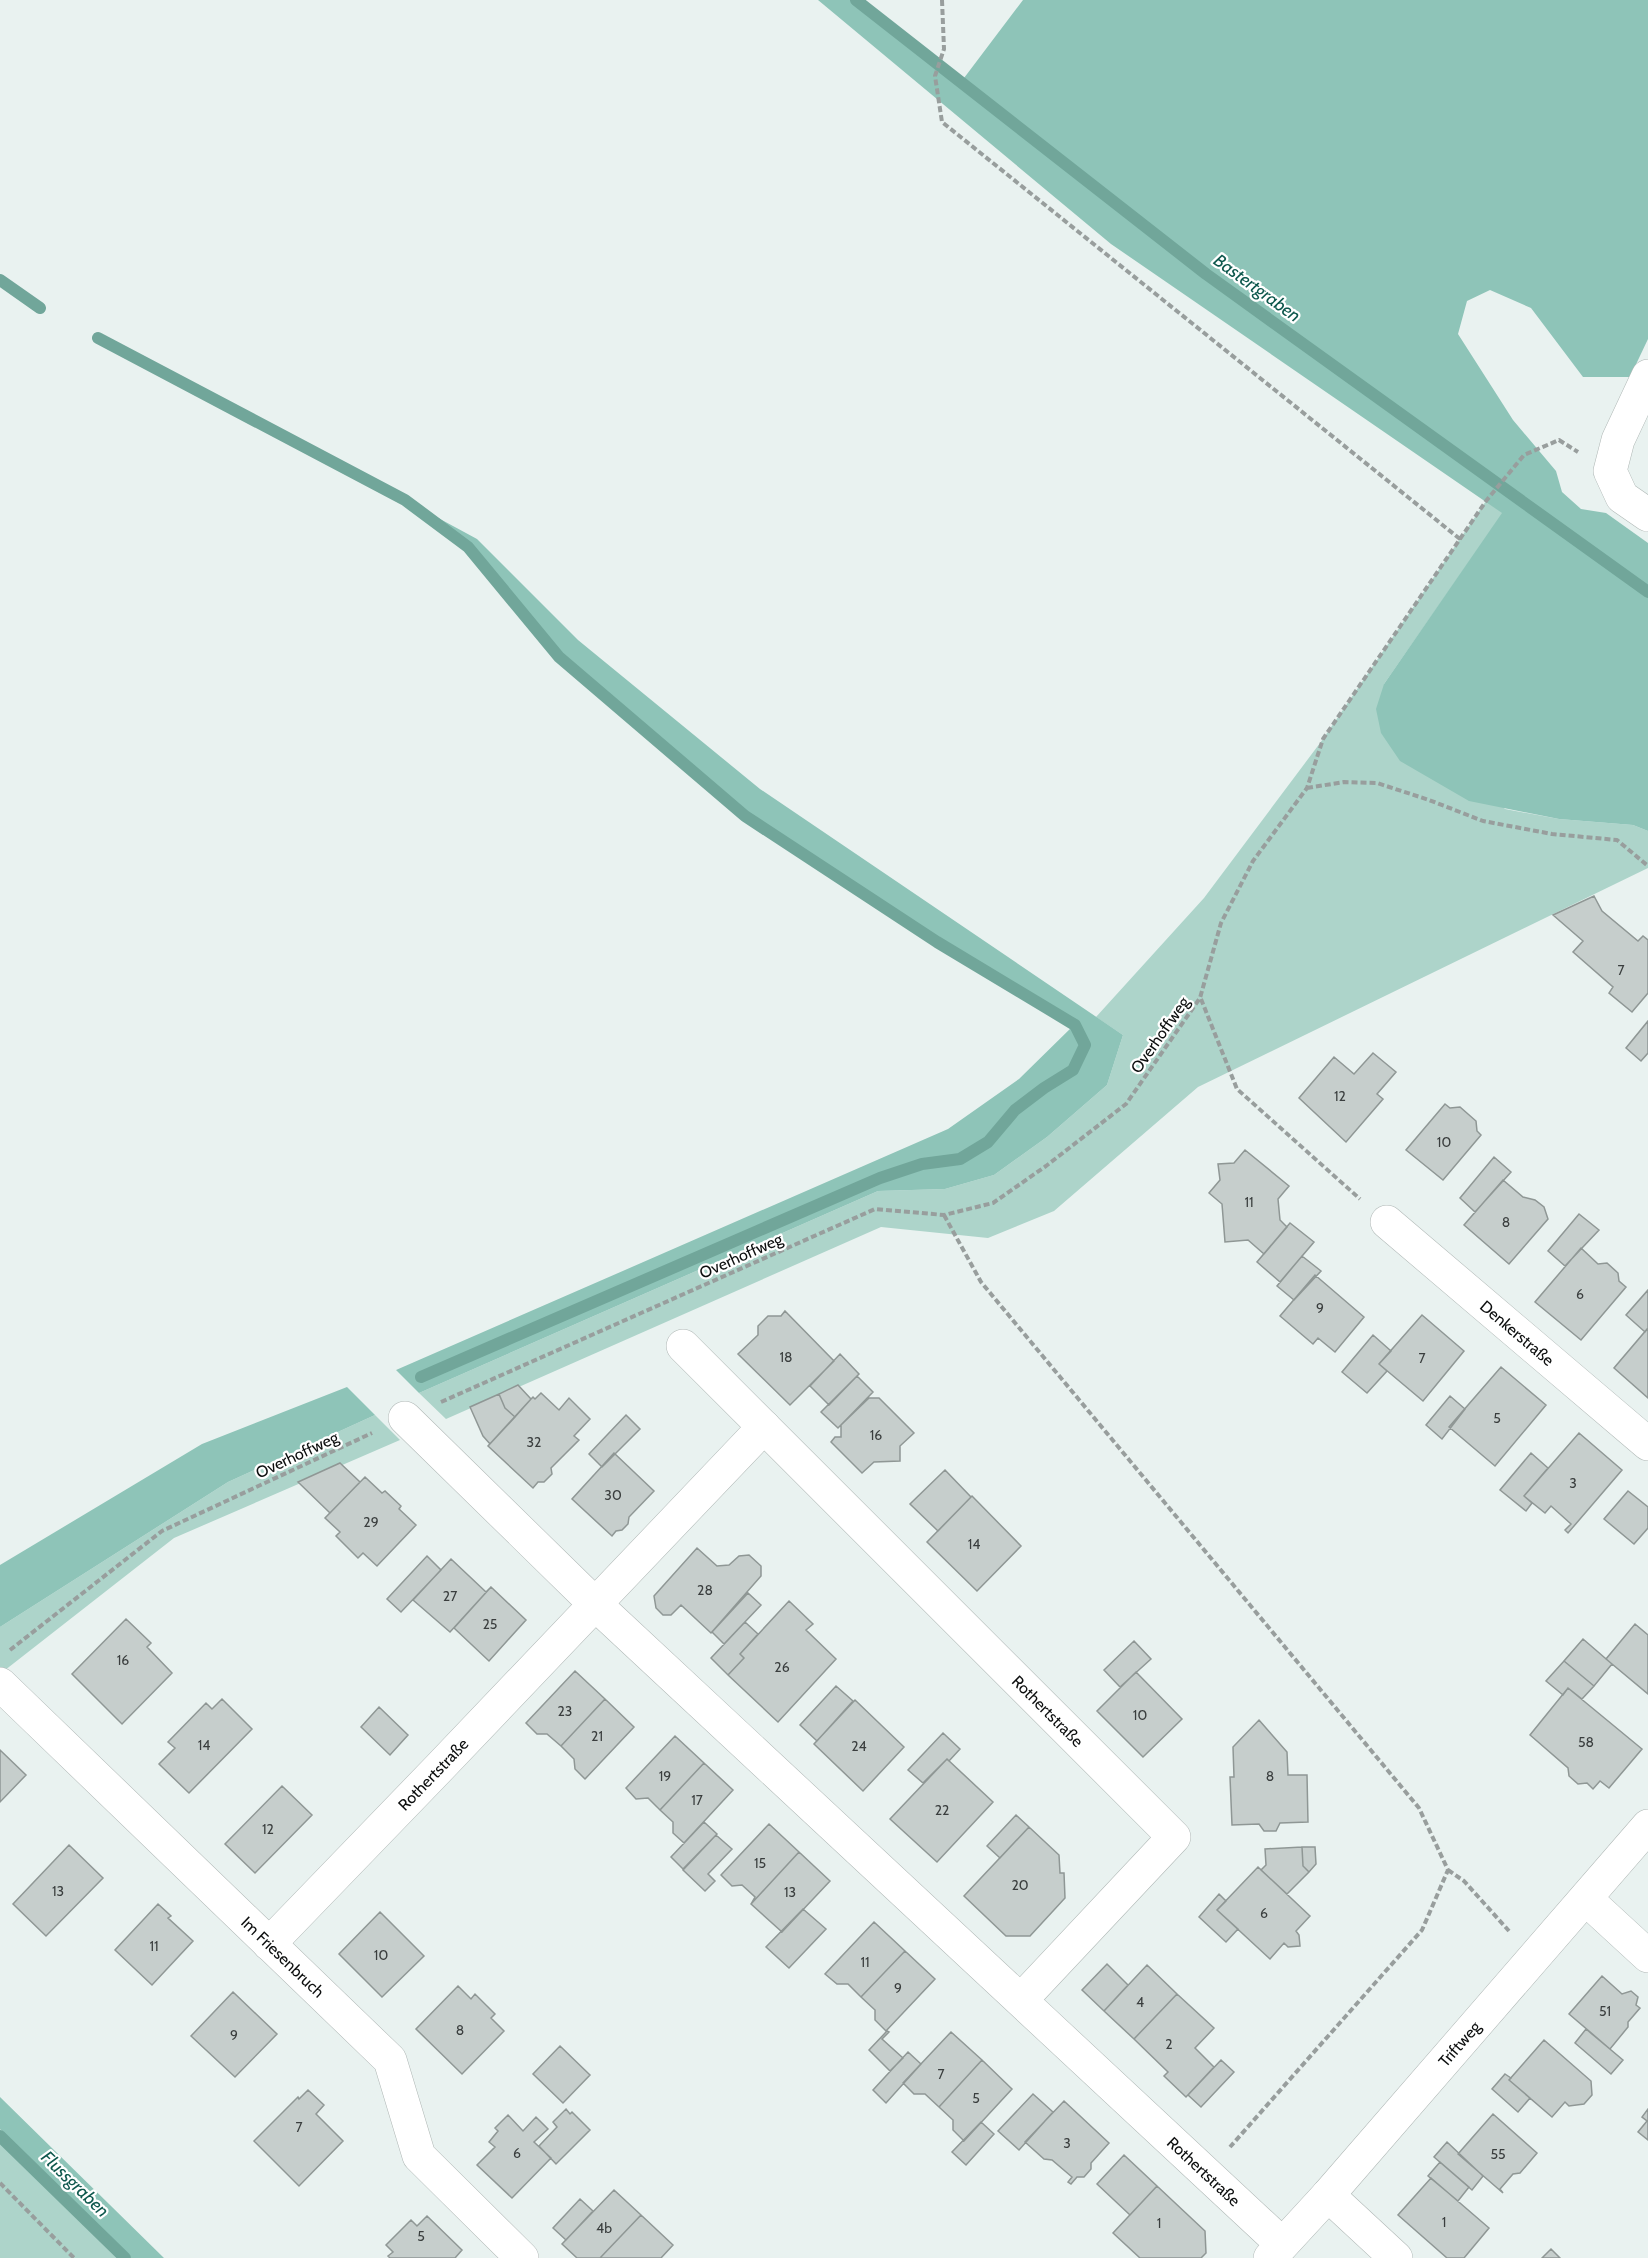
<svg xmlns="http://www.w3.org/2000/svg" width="1648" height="2258" viewBox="0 0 1648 2258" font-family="Cabin,sans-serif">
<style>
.green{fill:#add4ca}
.forest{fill:#8ec4b8}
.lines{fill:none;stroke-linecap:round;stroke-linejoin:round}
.stream{stroke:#71a69a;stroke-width:12}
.building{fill:#c6cecc;stroke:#8f9795;stroke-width:1.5}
.minor-casing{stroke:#b0b8b6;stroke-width:34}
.path{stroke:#989e9d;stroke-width:4;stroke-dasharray:6 3;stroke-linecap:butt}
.minor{stroke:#fff;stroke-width:33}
.labels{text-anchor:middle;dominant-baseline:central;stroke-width:4.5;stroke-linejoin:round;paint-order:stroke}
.number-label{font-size:14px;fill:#3a3e3e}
.street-label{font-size:16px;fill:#0c0e0e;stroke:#fff}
.water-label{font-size:18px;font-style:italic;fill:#0e584d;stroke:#fff}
</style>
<rect width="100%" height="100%" fill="#e9f2f0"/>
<path class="green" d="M 1486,501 L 1503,513 L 1384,684 L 1505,809 L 1559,819 L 1633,825 L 1648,831 L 1648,868 L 1198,1087 L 1054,1211 L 988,1238 L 881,1227 L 446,1419 L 419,1393 L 878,1191 L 945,1189 L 994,1175 L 1047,1137 L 1107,1085 L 1123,1035 L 1096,1017 L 1204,898 L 1323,739 Z
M 375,1415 L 400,1440 L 174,1538 L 0,1674 L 0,1627 L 228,1482 Z
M 0,2129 L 131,2258 L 0,2258 Z"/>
<path class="forest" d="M 818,0 L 856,0 L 961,82 L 1023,0 L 1648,0 L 1648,339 L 1630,377 L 1583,377 L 1531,308 L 1490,290 L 1467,301 L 1458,334 L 1513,420 L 1556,471 L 1562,492 L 1581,509 L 1606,513 L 1648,543 L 1648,831 L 1633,825 L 1559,819 L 1469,801 L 1400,761 L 1381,733 L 1376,709 L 1384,684 L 1502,513 L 1111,244 Z
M 405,500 L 477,539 L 578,640 L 760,789 L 1123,1035 L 1107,1085 L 1047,1137 L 994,1175 L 945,1189 L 878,1191 L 419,1393 L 396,1370 L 948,1129 L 1019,1079 L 1074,1025 L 937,942 L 745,816 L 559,657 L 468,547 Z
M 347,1387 L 375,1415 L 228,1482 L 0,1627 L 0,1565 L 202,1444 Z
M 0,2097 L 164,2258 L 131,2258 L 0,2129 Z"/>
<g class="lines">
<path class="stream" d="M 856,0 L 1206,274 L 1648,592
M 0,280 L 40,308
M 98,338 L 405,500 L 468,547 L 559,657 L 745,816 L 937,942 L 1075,1025 L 1085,1045 L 1073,1070 L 1044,1088 L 1015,1110 L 988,1142 L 960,1159 L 922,1164 L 880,1178 L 421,1377
M 0,2136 L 125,2258"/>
</g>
<path class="building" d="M 1594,896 L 1602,911 L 1638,941 L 1643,936 L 1648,940 L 1648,993 L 1632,1012 L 1609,993 L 1613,987 L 1573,952 L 1583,941 L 1553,915 Z
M 1648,1021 L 1648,1053 L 1641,1061 L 1626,1048 Z
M 1373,1053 L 1396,1072 L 1377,1094 L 1383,1099 L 1346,1142 L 1299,1098 L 1334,1057 L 1354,1074 Z
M 1445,1104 L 1450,1108 L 1460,1107 L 1476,1121 L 1477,1131 L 1481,1135 L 1443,1180 L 1406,1150 Z
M 1245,1150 L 1289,1186 L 1278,1199 L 1280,1220 L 1287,1227 L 1264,1254 L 1248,1240 L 1225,1242 L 1222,1204 L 1209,1193 L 1220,1180 L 1218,1164 L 1234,1163 Z
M 1494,1157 L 1511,1172 L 1475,1212 L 1460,1198 Z
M 1503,1180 L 1523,1197 L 1535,1200 L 1544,1207 L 1548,1219 L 1509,1264 L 1464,1225 Z
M 1579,1214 L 1599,1230 L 1565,1266 L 1548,1251 Z
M 1290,1223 L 1314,1242 L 1280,1282 L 1257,1262 Z
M 1581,1248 L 1598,1264 L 1607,1263 L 1618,1273 L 1619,1281 L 1626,1287 L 1581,1340 L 1535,1302 Z
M 1302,1256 L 1321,1271 L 1294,1300 L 1277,1286 Z
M 1315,1275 L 1364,1317 L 1335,1352 L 1318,1338 L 1313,1344 L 1280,1316 Z
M 1648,1290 L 1648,1328 L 1645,1332 L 1626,1315 Z
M 785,1311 L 834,1361 L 790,1405 L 738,1354 L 758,1335 L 758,1326 L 768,1316 L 781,1316 Z
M 1422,1315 L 1464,1351 L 1423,1401 L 1379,1364 Z
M 1648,1328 L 1648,1398 L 1614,1368 Z
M 1373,1335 L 1391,1351 L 1379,1364 L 1387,1371 L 1367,1393 L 1342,1372 Z
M 840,1354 L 859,1374 L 829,1405 L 810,1386 Z
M 1501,1367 L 1546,1405 L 1495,1466 L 1449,1427 Z
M 857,1376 L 873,1392 L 838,1428 L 821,1412 Z
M 518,1385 L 531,1399 L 515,1417 L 505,1408 L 499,1394 Z
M 541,1393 L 559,1410 L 569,1398 L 590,1419 L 574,1436 L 579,1440 L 551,1468 L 552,1474 L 544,1482 L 538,1482 L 533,1488 L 488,1446 L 531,1399 L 533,1397 L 535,1399 Z
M 499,1394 L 505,1408 L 515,1417 L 490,1444 L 483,1436 L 470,1407 Z
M 1450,1396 L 1465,1409 L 1442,1439 L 1426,1425 Z
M 869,1398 L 879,1398 L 914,1433 L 900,1446 L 900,1461 L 874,1462 L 862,1473 L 831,1442 L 835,1437 L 841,1437 L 841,1425 Z
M 626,1415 L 640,1429 L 602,1467 L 589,1454 Z
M 1579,1433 L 1622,1470 L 1568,1533 L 1565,1530 L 1571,1524 L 1551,1506 L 1545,1513 L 1524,1496 Z
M 614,1453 L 654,1491 L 629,1517 L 628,1524 L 622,1530 L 616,1531 L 612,1536 L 572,1499 Z
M 1531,1453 L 1548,1468 L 1524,1496 L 1532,1503 L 1526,1511 L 1500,1490 Z
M 340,1463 L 360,1482 L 330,1513 L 298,1482 Z
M 945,1470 L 971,1497 L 938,1531 L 910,1504 Z
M 365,1477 L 382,1493 L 385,1491 L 401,1506 L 399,1509 L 416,1525 L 377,1566 L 363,1553 L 358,1558 L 336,1536 L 340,1532 L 325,1518 Z
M 1628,1491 L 1648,1507 L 1648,1528 L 1634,1544 L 1604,1519 Z
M 972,1496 L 1021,1546 L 977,1591 L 927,1542 Z
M 697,1548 L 717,1566 L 729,1565 L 739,1556 L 749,1555 L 761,1566 L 761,1576 L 711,1633 L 681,1605 L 671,1615 L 663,1615 L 656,1608 L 654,1596 Z
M 427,1556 L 441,1570 L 401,1612 L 387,1599 Z
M 451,1559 L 486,1592 L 491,1587 L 450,1632 L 413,1600 Z
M 491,1587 L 526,1620 L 489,1661 L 454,1628 Z
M 748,1593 L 761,1605 L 724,1644 L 712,1632 Z
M 789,1601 L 813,1624 L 806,1630 L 836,1659 L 778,1722 L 728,1675 L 744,1658 L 740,1654 Z
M 126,1619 L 151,1643 L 147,1647 L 172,1673 L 122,1724 L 72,1674 Z
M 745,1622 L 758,1634 L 740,1654 L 744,1658 L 728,1675 L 711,1658 Z
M 1635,1624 L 1648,1635 L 1648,1694 L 1606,1659 Z
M 1583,1639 L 1612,1664 L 1594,1686 L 1564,1661 Z
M 1134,1641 L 1151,1659 L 1120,1687 L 1104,1670 Z
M 1564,1661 L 1594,1686 L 1582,1699 L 1568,1688 L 1563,1695 L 1546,1681 Z
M 575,1671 L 605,1699 L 561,1746 L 547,1734 L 537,1734 L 526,1723 Z
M 1136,1672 L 1182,1719 L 1143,1757 L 1097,1711 Z
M 836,1686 L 853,1701 L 817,1741 L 800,1725 Z
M 1568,1688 L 1642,1749 L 1609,1788 L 1600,1781 L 1593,1789 L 1587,1783 L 1578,1784 L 1569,1776 L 1568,1768 L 1530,1735 Z
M 222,1699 L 252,1729 L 189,1793 L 159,1764 L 175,1748 L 168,1742 L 206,1703 L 212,1709 Z
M 605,1699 L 634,1727 L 585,1779 L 575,1769 L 574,1759 L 561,1746 Z
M 855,1700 L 904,1747 L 863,1791 L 814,1744 Z
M 379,1707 L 408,1735 L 390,1755 L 361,1727 Z
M 1259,1720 L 1287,1752 L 1288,1775 L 1307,1775 L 1308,1822 L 1280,1823 L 1276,1831 L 1264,1831 L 1259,1824 L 1232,1825 L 1230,1777 L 1234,1777 L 1233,1747 Z
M 943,1733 L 960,1749 L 949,1761 L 947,1759 L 923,1783 L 908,1770 Z
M 675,1736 L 704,1763 L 660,1810 L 648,1798 L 636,1799 L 626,1788 Z
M 0,1750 L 26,1775 L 0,1802 Z
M 947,1759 L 993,1802 L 937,1862 L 890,1819 Z
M 704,1763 L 733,1790 L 684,1843 L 673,1833 L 673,1822 L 660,1810 Z
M 282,1786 L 312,1815 L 255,1873 L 225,1844 Z
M 1016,1815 L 1029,1827 L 1000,1858 L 987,1846 Z
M 704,1822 L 717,1834 L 683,1869 L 671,1857 Z
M 769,1824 L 799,1852 L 751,1904 L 755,1897 L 742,1885 L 732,1886 L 721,1875 Z
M 1029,1827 L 1059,1855 L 1060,1873 L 1064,1873 L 1065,1898 L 1030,1936 L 1006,1936 L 964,1896 Z
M 716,1835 L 732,1849 L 708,1874 L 715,1881 L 705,1891 L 683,1870 Z
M 69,1845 L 103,1878 L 46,1936 L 13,1904 Z
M 1302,1847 L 1315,1847 L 1316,1864 L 1309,1872 L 1303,1866 Z
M 1302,1847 L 1303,1866 L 1309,1872 L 1287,1894 L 1261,1870 L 1266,1865 L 1265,1849 Z
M 799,1852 L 830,1881 L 782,1932 L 751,1904 Z
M 1258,1867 L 1310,1916 L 1296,1931 L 1299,1935 L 1300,1946 L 1288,1947 L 1284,1943 L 1270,1959 L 1217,1910 Z
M 1219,1894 L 1226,1901 L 1217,1910 L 1238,1929 L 1226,1942 L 1199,1917 Z
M 158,1904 L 171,1916 L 168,1918 L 193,1941 L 152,1985 L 115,1950 Z
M 803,1909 L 826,1929 L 789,1968 L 766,1947 Z
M 380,1912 L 424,1956 L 382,1997 L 339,1954 Z
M 874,1922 L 905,1951 L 861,1997 L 848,1984 L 837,1984 L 825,1974 Z
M 905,1951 L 935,1979 L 886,2031 L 875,2020 L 875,2010 L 861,1997 Z
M 1107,1964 L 1128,1985 L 1104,2011 L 1082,1990 Z
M 1147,1965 L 1177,1994 L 1134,2039 L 1104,2011 Z
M 1602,1976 L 1622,1994 L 1631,1991 L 1638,1997 L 1636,2005 L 1640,2008 L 1628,2022 L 1628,2027 L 1610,2049 L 1569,2014 Z
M 458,1986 L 471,1999 L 475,1994 L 495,2014 L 491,2018 L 504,2031 L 462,2074 L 416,2029 Z
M 233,1992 L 277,2034 L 235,2077 L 191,2036 Z
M 1177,1994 L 1214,2028 L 1195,2048 L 1214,2067 L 1186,2097 L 1164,2076 L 1168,2072 L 1134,2039 Z
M 1586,2029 L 1623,2060 L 1611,2074 L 1575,2043 Z
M 887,2031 L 889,2032 L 882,2039 L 903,2058 L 890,2071 L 869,2050 Z
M 951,2032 L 982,2060 L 939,2107 L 925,2094 L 914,2094 L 903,2083 Z
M 1544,2040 L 1591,2081 L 1592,2095 L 1584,2104 L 1569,2106 L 1565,2102 L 1552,2117 L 1509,2080 Z
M 560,2046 L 590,2075 L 563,2103 L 533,2074 Z
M 908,2052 L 921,2064 L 886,2103 L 873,2090 Z
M 982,2060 L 1012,2089 L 964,2141 L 953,2130 L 953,2120 L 939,2107 Z
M 1221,2060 L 1234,2072 L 1201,2107 L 1188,2095 Z
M 1505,2074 L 1511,2078 L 1509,2080 L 1530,2098 L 1518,2112 L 1492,2089 Z
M 308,2090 L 324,2105 L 316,2114 L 343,2141 L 299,2186 L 254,2141 L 298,2097 L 299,2099 Z
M 1033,2094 L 1053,2112 L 1019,2150 L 998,2131 Z
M 1064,2101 L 1109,2143 L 1091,2163 L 1091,2169 L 1084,2177 L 1077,2177 L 1071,2184 L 1068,2182 L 1072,2177 L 1052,2160 L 1044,2159 L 1025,2142 Z
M 566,2109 L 570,2114 L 572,2112 L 590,2130 L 556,2164 L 539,2146 L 557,2127 L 553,2122 Z
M 1648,2109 L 1648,2140 L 1638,2132 L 1647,2121 L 1642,2117 Z
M 1493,2114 L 1537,2153 L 1520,2173 L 1513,2174 L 1500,2189 L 1503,2193 L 1458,2154 Z
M 508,2115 L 523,2131 L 536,2117 L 548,2129 L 534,2142 L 551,2158 L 512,2198 L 477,2165 L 495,2147 L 489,2142 L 498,2131 L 495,2128 Z
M 981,2122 L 994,2134 L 966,2165 L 952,2152 Z
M 1447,2142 L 1483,2176 L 1472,2190 L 1434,2157 Z
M 1124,2155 L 1157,2186 L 1130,2215 L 1097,2184 Z
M 1440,2162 L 1469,2187 L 1458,2201 L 1428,2176 Z
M 1431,2178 L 1489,2228 L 1464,2258 L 1447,2258 L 1398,2215 Z
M 1157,2186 L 1205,2231 L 1206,2253 L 1201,2258 L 1140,2258 L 1113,2233 Z
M 614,2190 L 641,2215 L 600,2258 L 577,2258 L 562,2244 Z
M 580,2199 L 593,2211 L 566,2240 L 553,2228 Z
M 641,2215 L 673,2245 L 661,2258 L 600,2258 Z
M 427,2216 L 462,2250 L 455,2258 L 390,2258 L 388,2256 L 393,2252 L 386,2245 L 411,2220 L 417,2226 Z
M 1551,2249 L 1560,2258 L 1542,2258 Z"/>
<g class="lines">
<defs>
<g id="minor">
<path d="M 1648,376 L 1618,440 L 1610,471 L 1622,497 L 1648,515"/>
<path id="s1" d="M 1387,1222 L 1648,1444"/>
<path id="s2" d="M 683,1346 L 1174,1837 L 1021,2000"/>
<path id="s3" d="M 405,1418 L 594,1603 L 1282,2244"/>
<path id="s4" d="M 0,1684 L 390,2060 L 419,2156 L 522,2258"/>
<path d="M 1586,1899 L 1648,1956"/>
<path id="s5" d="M 269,1944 L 439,1768 L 764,1427"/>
<path d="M 1328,2195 L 1396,2258"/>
<path id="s6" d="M 1270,2258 L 1328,2195 L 1648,1826"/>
</g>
</defs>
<use href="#minor" class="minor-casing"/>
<path class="path" d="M 942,0 L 944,49 L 935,76 L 942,122 L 1460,539
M 1307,788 L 1344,782 L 1377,783 L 1429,800 L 1483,821 L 1552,834 L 1617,840 L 1648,866
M 1201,999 L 1237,1089 L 1360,1199
M 944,1215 L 981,1282 L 1419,1808 L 1448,1870 L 1422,1930 L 1230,2147
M 441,1402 L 875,1209 L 944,1215 L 993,1203 L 1046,1166 L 1126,1104 L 1200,998 L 1221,923 L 1253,861 L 1307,788 L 1323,739 L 1486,501 L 1524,455 L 1559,440 L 1578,452
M 10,1650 L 162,1531 L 372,1433
M 1448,1870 L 1464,1881 L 1509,1931
M 0,2183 L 74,2258"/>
<use href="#minor" class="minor"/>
</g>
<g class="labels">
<g class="number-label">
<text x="1621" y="970">7</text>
<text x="1340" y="1096">12</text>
<text x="1444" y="1142">10</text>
<text x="1249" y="1202">11</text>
<text x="1506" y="1222">8</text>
<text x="1580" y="1294">6</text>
<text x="1320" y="1308">9</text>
<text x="786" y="1357">18</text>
<text x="1422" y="1358">7</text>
<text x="1497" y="1418">5</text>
<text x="876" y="1435">16</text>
<text x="534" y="1442">32</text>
<text x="1573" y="1483">3</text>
<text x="613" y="1495">30</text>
<text x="371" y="1522">29</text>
<text x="974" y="1544">14</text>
<text x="705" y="1590">28</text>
<text x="450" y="1596">27</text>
<text x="490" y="1624">25</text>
<text x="123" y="1660">16</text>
<text x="782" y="1667">26</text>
<text x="565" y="1711">23</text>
<text x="1140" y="1715">10</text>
<text x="597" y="1736">21</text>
<text x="1586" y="1742">58</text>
<text x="204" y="1745">14</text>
<text x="859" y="1746">24</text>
<text x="665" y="1776">19</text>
<text x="1270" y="1776">8</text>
<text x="697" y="1800">17</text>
<text x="942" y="1810">22</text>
<text x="268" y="1829">12</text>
<text x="760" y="1863">15</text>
<text x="1020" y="1885">20</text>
<text x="58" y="1891">13</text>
<text x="790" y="1892">13</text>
<text x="1264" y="1913">6</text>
<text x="154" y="1946">11</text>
<text x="381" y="1955">10</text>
<text x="865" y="1962">11</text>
<text x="898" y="1988">9</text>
<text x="1140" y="2002">4</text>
<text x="1605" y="2011">51</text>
<text x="460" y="2030">8</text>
<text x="234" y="2035">9</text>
<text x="1169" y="2044">2</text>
<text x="941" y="2074">7</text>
<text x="976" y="2098">5</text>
<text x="299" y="2127">7</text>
<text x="1067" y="2143">3</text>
<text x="517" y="2153">6</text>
<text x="1498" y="2154">55</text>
<text x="1444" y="2222">1</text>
<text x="1159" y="2223">1</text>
<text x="604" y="2228">4b</text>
<text x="421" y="2236">5</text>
</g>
<g class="street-label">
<text transform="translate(1160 1035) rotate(-55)">Overhoffweg</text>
<text transform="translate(741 1256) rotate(-24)">Overhoffweg</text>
<text stroke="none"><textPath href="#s1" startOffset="171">Denkerstraße</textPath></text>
<text transform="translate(297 1455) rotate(-25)">Overhoffweg</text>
<text stroke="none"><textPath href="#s2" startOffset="516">Rothertstraße</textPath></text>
<text stroke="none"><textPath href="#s5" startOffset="236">Rothertstraße</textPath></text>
<text stroke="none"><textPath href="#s4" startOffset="393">Im Friesenbruch</textPath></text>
<text stroke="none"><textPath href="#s6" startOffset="286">Triftweg</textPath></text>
<text stroke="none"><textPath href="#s3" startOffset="1098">Rothertstraße</textPath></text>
</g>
<g class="water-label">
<text transform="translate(1257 288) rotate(36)">Bastertgraben</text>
<text transform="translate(75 2184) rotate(44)">Flussgraben</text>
</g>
</g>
</svg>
